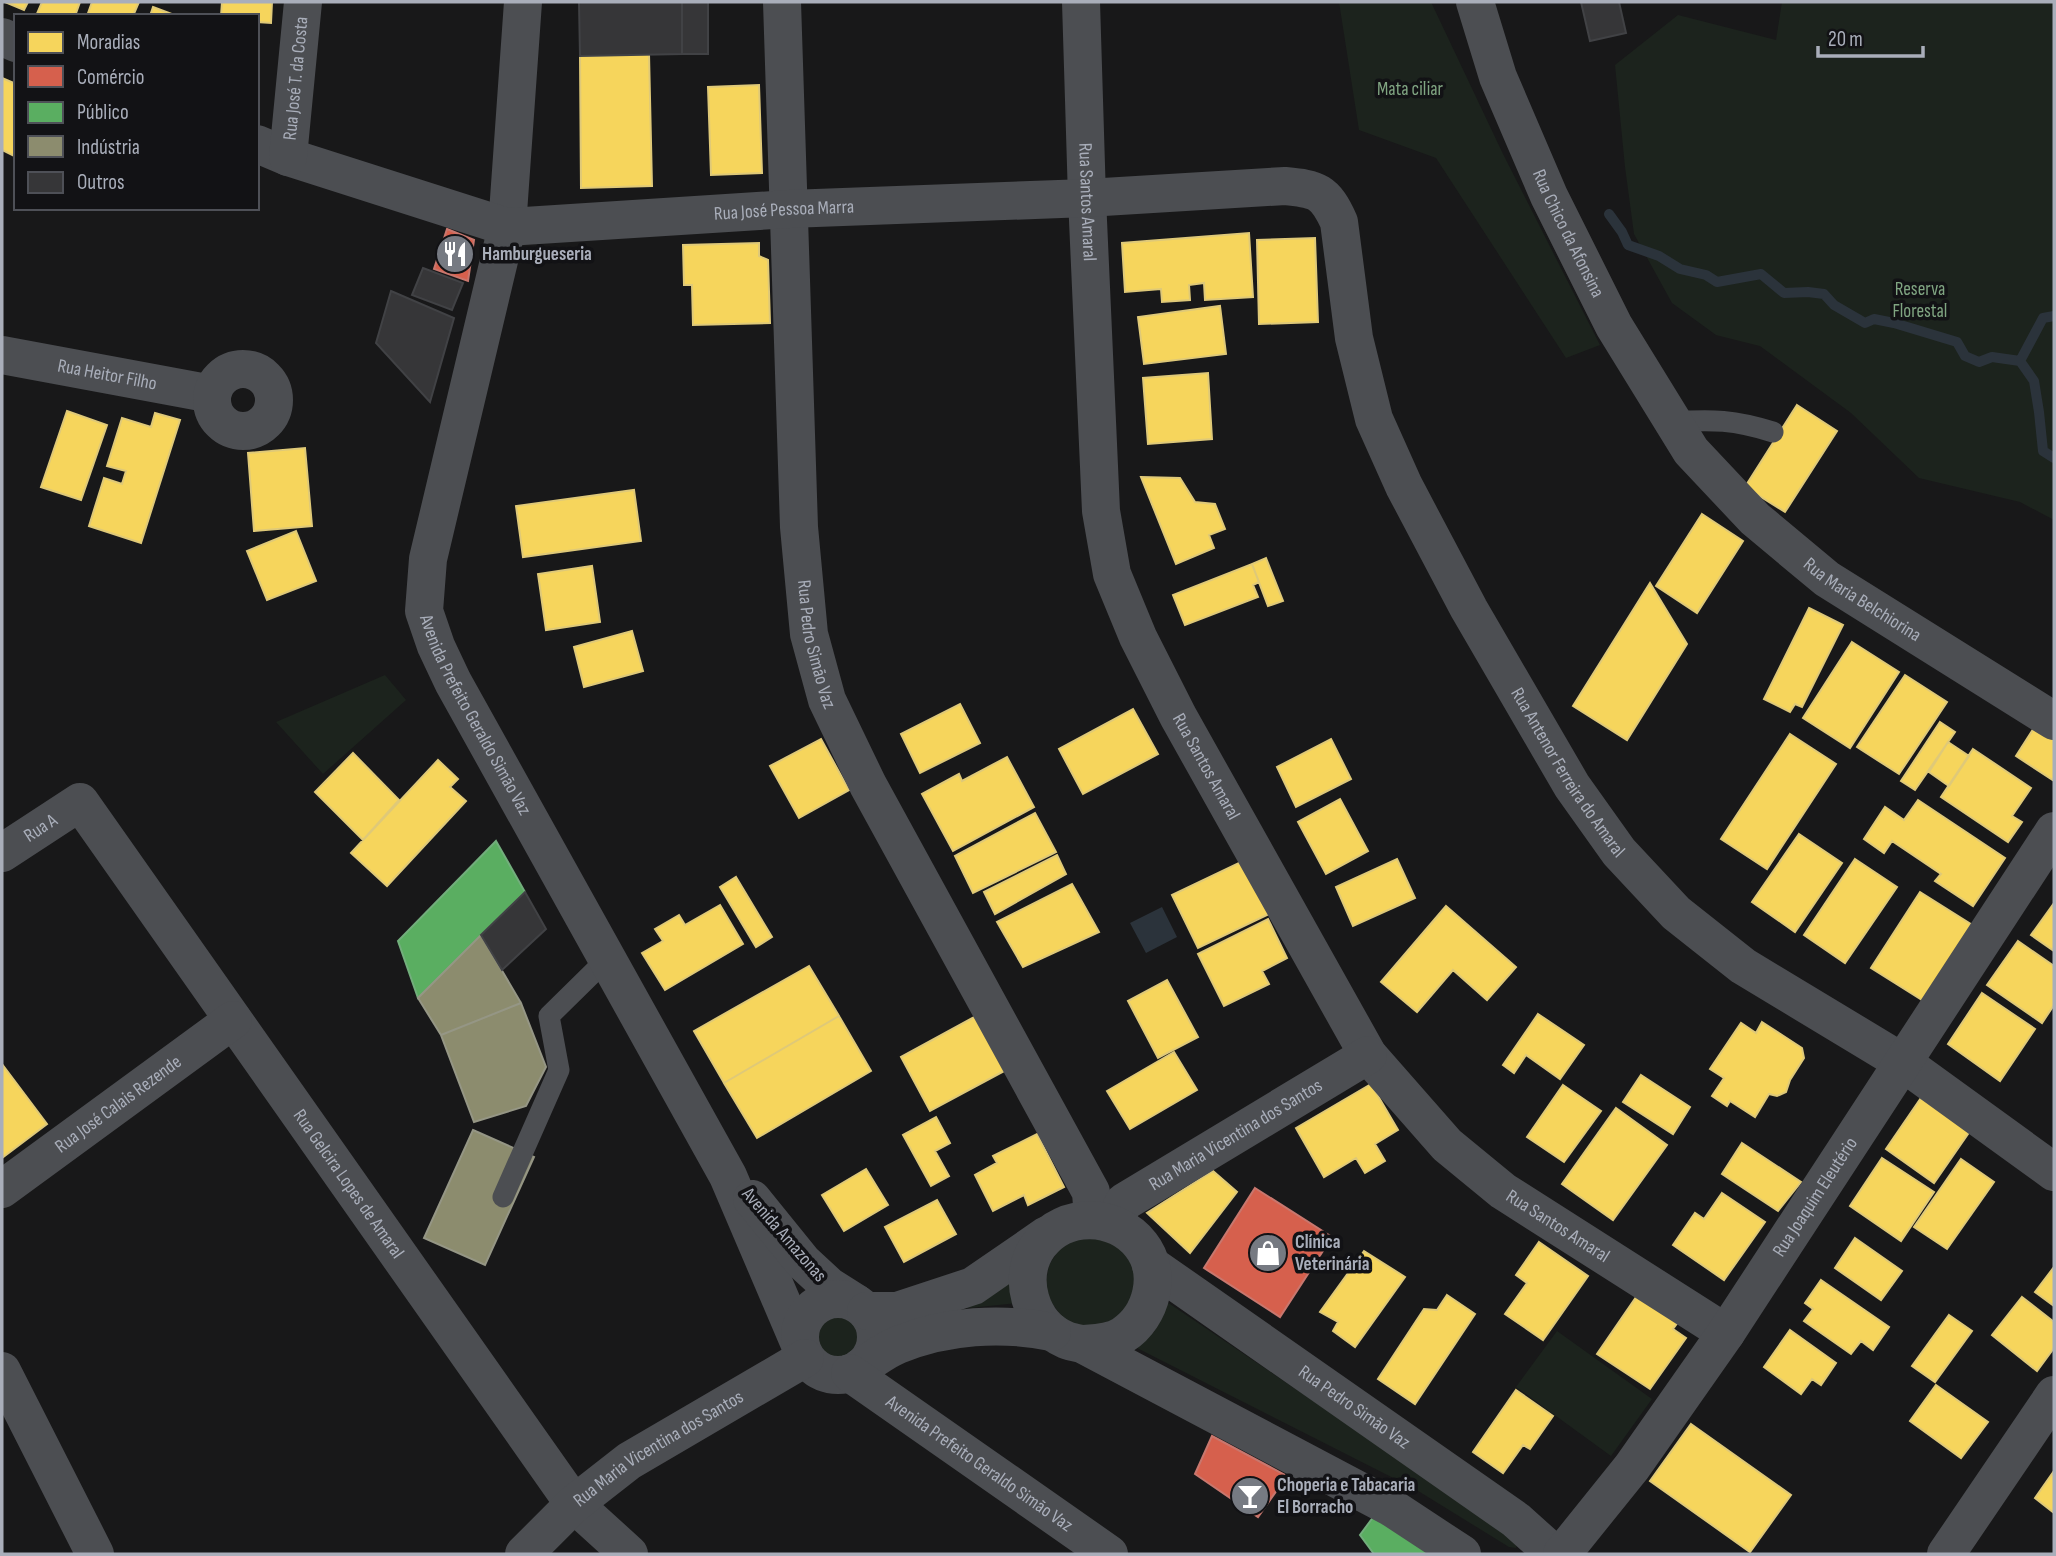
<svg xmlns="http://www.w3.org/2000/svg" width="2056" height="1556" viewBox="0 0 2056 1556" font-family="'Sofia Sans Condensed',sans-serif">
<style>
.green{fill:#1c231d}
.water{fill:#2b333b}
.homes{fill:#f6d55c;stroke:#dfc978;stroke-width:2}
.shops{fill:#d6604d;stroke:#c8776e;stroke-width:2}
.public{fill:#5aae61;stroke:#72ae7c;stroke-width:2}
.industry{fill:#8c8c6e;stroke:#959685;stroke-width:2}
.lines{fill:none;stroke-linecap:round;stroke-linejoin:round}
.stream{stroke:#2b333b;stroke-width:10}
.building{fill:#363638;stroke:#414245;stroke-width:2}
.lane{stroke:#4c4e52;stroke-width:21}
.street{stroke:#4c4e52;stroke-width:38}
.labels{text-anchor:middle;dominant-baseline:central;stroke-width:7;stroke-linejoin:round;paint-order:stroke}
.street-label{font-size:19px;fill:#a9aeba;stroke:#121215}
.park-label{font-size:19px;fill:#80a582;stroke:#121215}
.poi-label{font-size:19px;font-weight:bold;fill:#a9aeba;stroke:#121215;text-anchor:start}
</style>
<rect width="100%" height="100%" fill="#181819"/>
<path class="green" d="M 1339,2 L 1431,2 L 1503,154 L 1600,345 L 1566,358 L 1436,158 L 1359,130 Z
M 1782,2 L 2054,2 L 2054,520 L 2020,502 L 1919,478 L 1851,413 L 1760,346 L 1716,335 L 1672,303 L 1634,234 L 1625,167 L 1615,65 L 1678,15 L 1776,40 Z
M 385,675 L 406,700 L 323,774 L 276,722 Z
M 1103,1236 L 1138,1263 L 1134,1308 L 1096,1330 L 1067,1323 L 1047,1297 L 1046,1281 L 1049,1265 L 1058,1251 L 1071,1241 Z
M 1013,1275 L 1019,1303 L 949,1310 Z
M 1167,1302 L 1511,1535 L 1517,1544 L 1516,1548 L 1509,1547 L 1415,1489 L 1135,1347 L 1154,1332 Z
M 835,1311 L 864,1328 L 866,1337 L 865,1346 L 838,1367 L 829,1366 L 820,1361 L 812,1326 C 818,1317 824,1313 835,1311 Z
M 1557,1331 L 1652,1399 L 1611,1456 L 1516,1387 Z"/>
<path class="water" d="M 1162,907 L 1177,937 L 1146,953 L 1130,923 Z"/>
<path class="homes" d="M 5,2 L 28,2 L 24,10 Z
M 42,2 L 80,2 L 75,16 L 36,16 Z
M 92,2 L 139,2 L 133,16 L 87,16 Z
M 222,2 L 272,2 L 271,23 L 257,22 L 257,16 L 221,16 Z
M 153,7 L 177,16 L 150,16 Z
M 649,54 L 652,186 L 581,188 L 580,56 Z
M 2,78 L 16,84 L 16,157 L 2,150 Z
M 759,85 L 762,173 L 711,175 L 708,87 Z
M 1249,233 L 1253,297 L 1205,300 L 1204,283 L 1189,285 L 1190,300 L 1162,302 L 1161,289 L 1125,292 L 1122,243 Z
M 1315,238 L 1318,322 L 1259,324 L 1257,240 Z
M 759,243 L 759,256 L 768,260 L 770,323 L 693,325 L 692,285 L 684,285 L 683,245 Z
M 1220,306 L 1226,354 L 1144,364 L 1138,317 Z
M 1208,373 L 1212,439 L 1148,444 L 1143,378 Z
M 1797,405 L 1837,431 L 1785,512 L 1745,487 Z
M 67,411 L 107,425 L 81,500 L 41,487 Z
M 155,413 L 180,420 L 141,543 L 89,526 L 104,478 L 122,484 L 126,471 L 107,466 L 122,418 L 151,427 Z
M 305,448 L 312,526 L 254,531 L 248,453 Z
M 1141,477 L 1180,478 L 1195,502 L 1215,504 L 1225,529 L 1209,535 L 1214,548 L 1176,564 Z
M 634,490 L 641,541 L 523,557 L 516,506 Z
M 1702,514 L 1743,541 L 1697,613 L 1656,586 Z
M 296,531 L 316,581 L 267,600 L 247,551 Z
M 1266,558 L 1283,601 L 1268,606 L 1252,564 Z
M 1252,564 L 1259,582 L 1253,585 L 1258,597 L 1185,625 L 1173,595 Z
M 592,566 L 600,622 L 546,630 L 538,574 Z
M 1650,583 L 1687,644 L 1627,740 L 1573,706 Z
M 1809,608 L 1843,625 L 1802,707 L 1795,704 L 1790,712 L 1764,699 Z
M 632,631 L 643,671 L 584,687 L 574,647 Z
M 1852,642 L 1899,672 L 1850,748 L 1803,718 Z
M 1905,675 L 1947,702 L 1899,774 L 1857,747 Z
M 960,704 L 980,743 L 920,773 L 901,734 Z
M 1133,709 L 1158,754 L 1083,794 L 1059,749 Z
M 2039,720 L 2054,730 L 2054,781 L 2016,756 Z
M 1940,722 L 1955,732 L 1915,790 L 1901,781 Z
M 1790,734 L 1836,764 L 1767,869 L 1721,839 Z
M 821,739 L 849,790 L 799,818 L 770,766 Z
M 1331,739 L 1351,779 L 1296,807 L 1277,767 Z
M 1948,742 L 1969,756 L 1949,786 L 1929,772 Z
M 1973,749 L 2031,788 L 2012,816 L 2022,822 L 2008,842 L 1941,797 Z
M 353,753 L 399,800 L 363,840 L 315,792 Z
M 1007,757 L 1034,807 L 953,851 L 922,794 L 959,774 L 962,781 Z
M 438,760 L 458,779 L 450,787 L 466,801 L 387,886 L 351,853 Z
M 1340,799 L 1368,851 L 1326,874 L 1298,822 Z
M 1918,800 L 2005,858 L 1973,906 L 1935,881 L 1941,874 L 1892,841 L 1884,853 L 1864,839 L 1885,807 L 1904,820 Z
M 1035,813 L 1056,852 L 973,893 L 955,856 Z
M 1799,834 L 1842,863 L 1795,932 L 1752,902 Z
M 1057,855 L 1066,874 L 995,914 L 984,892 Z
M 1397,859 L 1415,898 L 1353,926 L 1336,887 Z
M 1855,859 L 1897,887 L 1845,963 L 1804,935 Z
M 1243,861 L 1269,914 L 1198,948 L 1172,895 Z
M 736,877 L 772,937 L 756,947 L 720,887 Z
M 1072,884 L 1099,932 L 1023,967 L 997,922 Z
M 1920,892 L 1974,926 L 1925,1002 L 1871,968 Z
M 2054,903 L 2054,951 L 2031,935 Z
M 720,905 L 743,944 L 665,990 L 642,953 L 663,941 L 655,929 L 679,915 L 685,925 Z
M 1446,906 L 1516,967 L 1487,1000 L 1453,970 L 1417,1012 L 1381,982 Z
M 1268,919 L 1287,958 L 1262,971 L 1269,984 L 1224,1006 L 1198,954 Z
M 2018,941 L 2054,966 L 2054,1005 L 2042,1023 L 1987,985 Z
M 809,966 L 839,1016 L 724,1083 L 694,1031 Z
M 1167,980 L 1198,1037 L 1158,1058 L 1128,1001 Z
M 1982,993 L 2035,1029 L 2000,1081 L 1948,1044 Z
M 1538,1014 L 1584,1045 L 1560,1079 L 1526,1055 L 1514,1073 L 1503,1065 Z
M 839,1016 L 871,1071 L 757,1138 L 724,1083 Z
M 976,1016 L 1006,1070 L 930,1111 L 901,1057 Z
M 1762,1022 L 1802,1048 L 1804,1058 L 1790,1080 L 1786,1092 L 1777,1096 L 1769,1094 L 1755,1117 L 1730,1101 L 1727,1106 L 1712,1096 L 1724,1078 L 1710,1069 L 1741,1023 L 1756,1033 Z
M 1174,1052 L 1197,1090 L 1130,1129 L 1107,1091 Z
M 2,1064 L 47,1124 L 2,1158 Z
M 1641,1075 L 1690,1107 L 1673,1134 L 1623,1102 Z
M 1371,1084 L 1398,1130 L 1375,1144 L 1385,1161 L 1365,1173 L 1356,1158 L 1324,1177 L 1296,1128 Z
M 1563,1085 L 1601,1111 L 1564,1162 L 1527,1137 Z
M 1921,1098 L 1970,1131 L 1934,1183 L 1886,1149 Z
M 1616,1108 L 1667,1145 L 1613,1220 L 1562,1184 Z
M 936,1117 L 950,1143 L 935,1151 L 949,1176 L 931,1186 L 903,1135 Z
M 1037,1134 L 1064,1187 L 1028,1205 L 1024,1195 L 993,1211 L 975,1175 L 997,1163 L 993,1156 Z
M 1742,1143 L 1801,1182 L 1778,1211 L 1722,1174 Z
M 1882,1158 L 1934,1192 L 1901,1241 L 1850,1206 Z
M 1961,1159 L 1994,1182 L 1947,1249 L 1914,1227 Z
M 866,1169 L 888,1205 L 844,1231 L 822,1195 Z
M 1213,1171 L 1237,1192 L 1190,1253 L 1147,1213 Z
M 1722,1193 L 1765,1222 L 1724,1280 L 1673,1245 L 1695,1213 L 1704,1219 Z
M 937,1200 L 956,1234 L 904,1262 L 885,1227 Z
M 1855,1238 L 1902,1271 L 1881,1300 L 1835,1268 Z
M 1539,1242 L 1588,1276 L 1543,1340 L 1505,1314 L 1527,1283 L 1516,1275 Z
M 1364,1251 L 1405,1277 L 1355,1347 L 1333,1331 L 1338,1322 L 1320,1312 Z
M 2054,1267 L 2054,1306 L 2035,1292 Z
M 1821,1280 L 1889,1327 L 1873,1350 L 1861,1341 L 1851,1354 L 1804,1321 L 1813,1309 L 1805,1303 Z
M 1641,1290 L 1681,1318 L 1673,1329 L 1686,1338 L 1650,1389 L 1597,1354 Z
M 1447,1295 L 1475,1314 L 1415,1404 L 1378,1379 L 1424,1309 L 1437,1310 Z
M 2022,1297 L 2054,1322 L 2054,1348 L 2037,1371 L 1992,1335 Z
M 1949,1315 L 1972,1331 L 1935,1382 L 1912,1366 Z
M 1790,1330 L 1836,1363 L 1821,1385 L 1812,1379 L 1801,1394 L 1764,1367 Z
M 1936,1385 L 1988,1422 L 1961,1458 L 1910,1421 Z
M 1516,1390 L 1553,1416 L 1530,1449 L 1523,1445 L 1503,1473 L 1473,1452 Z
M 1691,1424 L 1791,1495 L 1750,1552 L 1650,1481 Z
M 2054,1471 L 2054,1513 L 2035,1498 Z"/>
<path class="shops" d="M 447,229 L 474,240 L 468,281 L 434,269 Z
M 1255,1188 L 1332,1237 L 1280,1317 L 1204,1268 Z
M 1212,1436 L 1287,1476 L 1258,1517 L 1195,1474 Z"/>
<path class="public" d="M 496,841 L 525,892 L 418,998 L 398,941 Z
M 1374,1516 L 1442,1554 L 1374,1554 L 1360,1535 Z"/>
<path class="industry" d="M 481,935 L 521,1003 L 441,1035 L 418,998 Z
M 521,1003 L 546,1067 L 526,1106 L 474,1122 L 441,1035 Z
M 473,1130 L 534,1157 L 485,1265 L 424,1238 Z"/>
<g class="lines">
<path class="stream" d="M 1609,214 L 1622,232 L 1628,245 L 1659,256 L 1680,269 L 1706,275 L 1717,282 L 1761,274 L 1784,293 L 1808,292 L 1824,294 L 1834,305 L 1865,323 L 1874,319 L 1894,323 L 1957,342 L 1965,356 L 1979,362 L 1992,357 L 2020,361 L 2043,318 L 2054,316
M 2020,361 L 2034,381 L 2039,412 L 2043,451 L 2054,458"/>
</g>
<path class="building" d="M 579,2 L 682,2 L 682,54 L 580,56 Z
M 682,2 L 708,2 L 708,54 L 682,54 Z
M 1581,2 L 1619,2 L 1626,33 L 1590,41 Z
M 423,268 L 463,283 L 452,310 L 412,295 Z
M 391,291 L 454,318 L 430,402 L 376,343 Z
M 525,892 L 546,929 L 502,970 L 481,935 Z"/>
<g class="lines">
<path class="lane" d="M 1673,422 C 1712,419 1735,420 1773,432
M 503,1197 L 559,1070 L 549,1016 L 607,959"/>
<g class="street">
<path id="s1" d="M 523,2 L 507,227 L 428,559 L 424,611 L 436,646 L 453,682 L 728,1176 L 801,1347"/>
<path id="s2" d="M 782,2 L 799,527 L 809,634 L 827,700 L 868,785 L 1091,1192 L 1093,1219"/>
<path id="s3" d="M 1081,2 L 1087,198 L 1101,511 L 1112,574 L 1138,637 L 1178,716 L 1368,1055 L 1447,1145 L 1503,1191 L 1726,1333"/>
<path id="s4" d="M 1475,2 L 1498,77 L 1549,196 L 1614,326 L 1691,451 L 1755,519 L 1827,579 L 2054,721"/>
<path d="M 2,37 L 16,43"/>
<path id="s5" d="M 257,144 L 288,157 L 507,227 L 789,209 L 1087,198 L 1285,186 C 1317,189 1325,191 1339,222 L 1354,338 L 1374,419 L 1404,486 L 1469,609 L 1572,786 L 1619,852 L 1676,913 L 1743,966 L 1902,1062 L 2054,1172"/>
<path id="s6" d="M 288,157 L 303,2"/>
<path id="s7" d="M 2,355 L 212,394"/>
<circle cx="243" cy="400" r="31"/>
<path id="s8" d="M 2,853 L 80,802 L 574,1504 L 629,1554"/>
<path id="s9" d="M 2,1189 L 233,1020"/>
<path d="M 752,1199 L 803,1262 L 829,1286 L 856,1303"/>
<path id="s10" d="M 1113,1223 L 1124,1202 L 1368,1055"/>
<path id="s11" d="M 1151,1265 L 1516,1520 L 1554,1554"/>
<circle cx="838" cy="1337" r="38"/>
<path d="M 866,1311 L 897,1311 L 973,1286 L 1047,1235"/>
<path d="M 1082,1344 C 1096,1343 1111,1343 1123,1335 C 1152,1316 1163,1273 1141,1245 C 1116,1213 1065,1211 1039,1245 C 1016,1277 1030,1325 1066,1340 C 1071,1342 1077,1343 1082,1344 L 1392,1508 L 1462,1554"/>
<path d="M 861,1367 C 873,1360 885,1350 898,1345 C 946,1325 1002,1322 1052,1332"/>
<path d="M 2,1371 L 95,1554"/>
<path id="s12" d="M 850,1373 L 1109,1554"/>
<path id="s13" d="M 524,1554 L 574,1504 L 629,1461 L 805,1358"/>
<path id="s14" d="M 1562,1554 L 1632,1467 L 1726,1333 L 2054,831"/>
<path d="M 1946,1554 L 2054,1395"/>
</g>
</g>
<defs>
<symbol id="restaurant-disc" viewBox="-11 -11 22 22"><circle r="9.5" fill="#767a82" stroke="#121215"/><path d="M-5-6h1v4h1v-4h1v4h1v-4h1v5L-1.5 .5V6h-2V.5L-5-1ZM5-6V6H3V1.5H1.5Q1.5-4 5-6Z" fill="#fff"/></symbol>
<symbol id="shop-disc" viewBox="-11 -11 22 22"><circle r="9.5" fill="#767a82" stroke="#121215"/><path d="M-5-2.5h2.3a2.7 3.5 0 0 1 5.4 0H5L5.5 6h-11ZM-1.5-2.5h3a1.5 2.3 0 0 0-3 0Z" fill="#fff"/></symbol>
<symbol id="bar-disc" viewBox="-11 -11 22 22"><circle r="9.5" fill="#767a82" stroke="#121215"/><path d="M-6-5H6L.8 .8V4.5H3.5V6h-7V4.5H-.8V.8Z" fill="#fff"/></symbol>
</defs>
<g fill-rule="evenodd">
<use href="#restaurant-disc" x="433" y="232" width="44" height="44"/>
<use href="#shop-disc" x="1246" y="1231" width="44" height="44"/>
<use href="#bar-disc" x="1228" y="1474" width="44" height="44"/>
</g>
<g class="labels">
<g class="street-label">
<text stroke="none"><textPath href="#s6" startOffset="79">Rua José T. da Costa</textPath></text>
<text stroke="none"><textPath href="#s3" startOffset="200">Rua Santos Amaral</textPath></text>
<text stroke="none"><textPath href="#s5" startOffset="541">Rua José Pessoa Marra</textPath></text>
<text stroke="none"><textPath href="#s4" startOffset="250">Rua Chico da Afonsina</textPath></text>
<text stroke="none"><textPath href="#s7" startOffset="107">Rua Heitor Filho</textPath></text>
<text stroke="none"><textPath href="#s4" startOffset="728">Rua Maria Belchiorina</textPath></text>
<text stroke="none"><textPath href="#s2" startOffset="644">Rua Pedro Simão Vaz</textPath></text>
<text stroke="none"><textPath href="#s1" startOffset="735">Avenida Prefeito Geraldo Simão Vaz</textPath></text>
<text stroke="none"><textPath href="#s3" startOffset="788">Rua Santos Amaral</textPath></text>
<text stroke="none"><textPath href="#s5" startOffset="1717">Rua Antenor Ferreira do Amaral</textPath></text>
<text stroke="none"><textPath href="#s8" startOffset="46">Rua A</textPath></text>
<text stroke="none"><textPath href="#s9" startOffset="144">Rua José Calais Rezende</textPath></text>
<text stroke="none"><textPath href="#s10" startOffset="154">Rua Maria Vicentina dos Santos</textPath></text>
<text stroke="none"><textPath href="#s8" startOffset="560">Rua Gelcira Lopes de Amaral</textPath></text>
<text stroke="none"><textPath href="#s14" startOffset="438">Rua Joaquim Eleutério</textPath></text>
<text stroke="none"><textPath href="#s3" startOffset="1376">Rua Santos Amaral</textPath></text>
<text transform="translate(784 1235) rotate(49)">Avenida Amazonas</text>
<text stroke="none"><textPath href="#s11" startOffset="248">Rua Pedro Simão Vaz</textPath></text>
<text stroke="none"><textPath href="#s13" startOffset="172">Rua Maria Vicentina dos Santos</textPath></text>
<text stroke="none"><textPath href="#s12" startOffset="158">Avenida Prefeito Geraldo Simão Vaz</textPath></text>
</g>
<g class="park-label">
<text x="1410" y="89">Mata ciliar</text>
<text x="1920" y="289">Reserva<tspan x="1920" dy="22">Florestal</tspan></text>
</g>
<g class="poi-label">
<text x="482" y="254">Hamburgueseria</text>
<text x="1295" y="1242">Clínica<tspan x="1295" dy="22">Veterinária</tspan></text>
<text x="1277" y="1485">Choperia e Tabacaria<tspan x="1277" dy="22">El Borracho</tspan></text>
</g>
</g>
<rect width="2056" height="1556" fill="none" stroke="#a9aeba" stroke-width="7"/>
<rect x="14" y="14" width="245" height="196" fill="#121215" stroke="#4e5057" stroke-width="2"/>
<rect x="28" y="32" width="35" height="21" fill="#f6d55c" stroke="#4e5057" stroke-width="2"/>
<text x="77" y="49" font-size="21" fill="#a9aeba">Moradias</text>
<rect x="28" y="66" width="35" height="21" fill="#d6604d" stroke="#4e5057" stroke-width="2"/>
<text x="77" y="84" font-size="21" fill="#a9aeba">Comércio</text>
<rect x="28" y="102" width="35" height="21" fill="#5aae61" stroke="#4e5057" stroke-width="2"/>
<text x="77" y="119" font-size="21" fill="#a9aeba">Público</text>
<rect x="28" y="136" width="35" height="21" fill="#8c8c6e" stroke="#4e5057" stroke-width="2"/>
<text x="77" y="154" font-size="21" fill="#a9aeba">Indústria</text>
<rect x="28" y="172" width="35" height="21" fill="#363638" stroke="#4e5057" stroke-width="2"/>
<text x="77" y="189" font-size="21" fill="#a9aeba">Outros</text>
<path d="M1818 46v10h105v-10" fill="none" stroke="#a9aeba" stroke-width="3.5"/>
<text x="1828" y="46" font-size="21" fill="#a9aeba" stroke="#121215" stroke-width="5" paint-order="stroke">20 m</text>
</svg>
